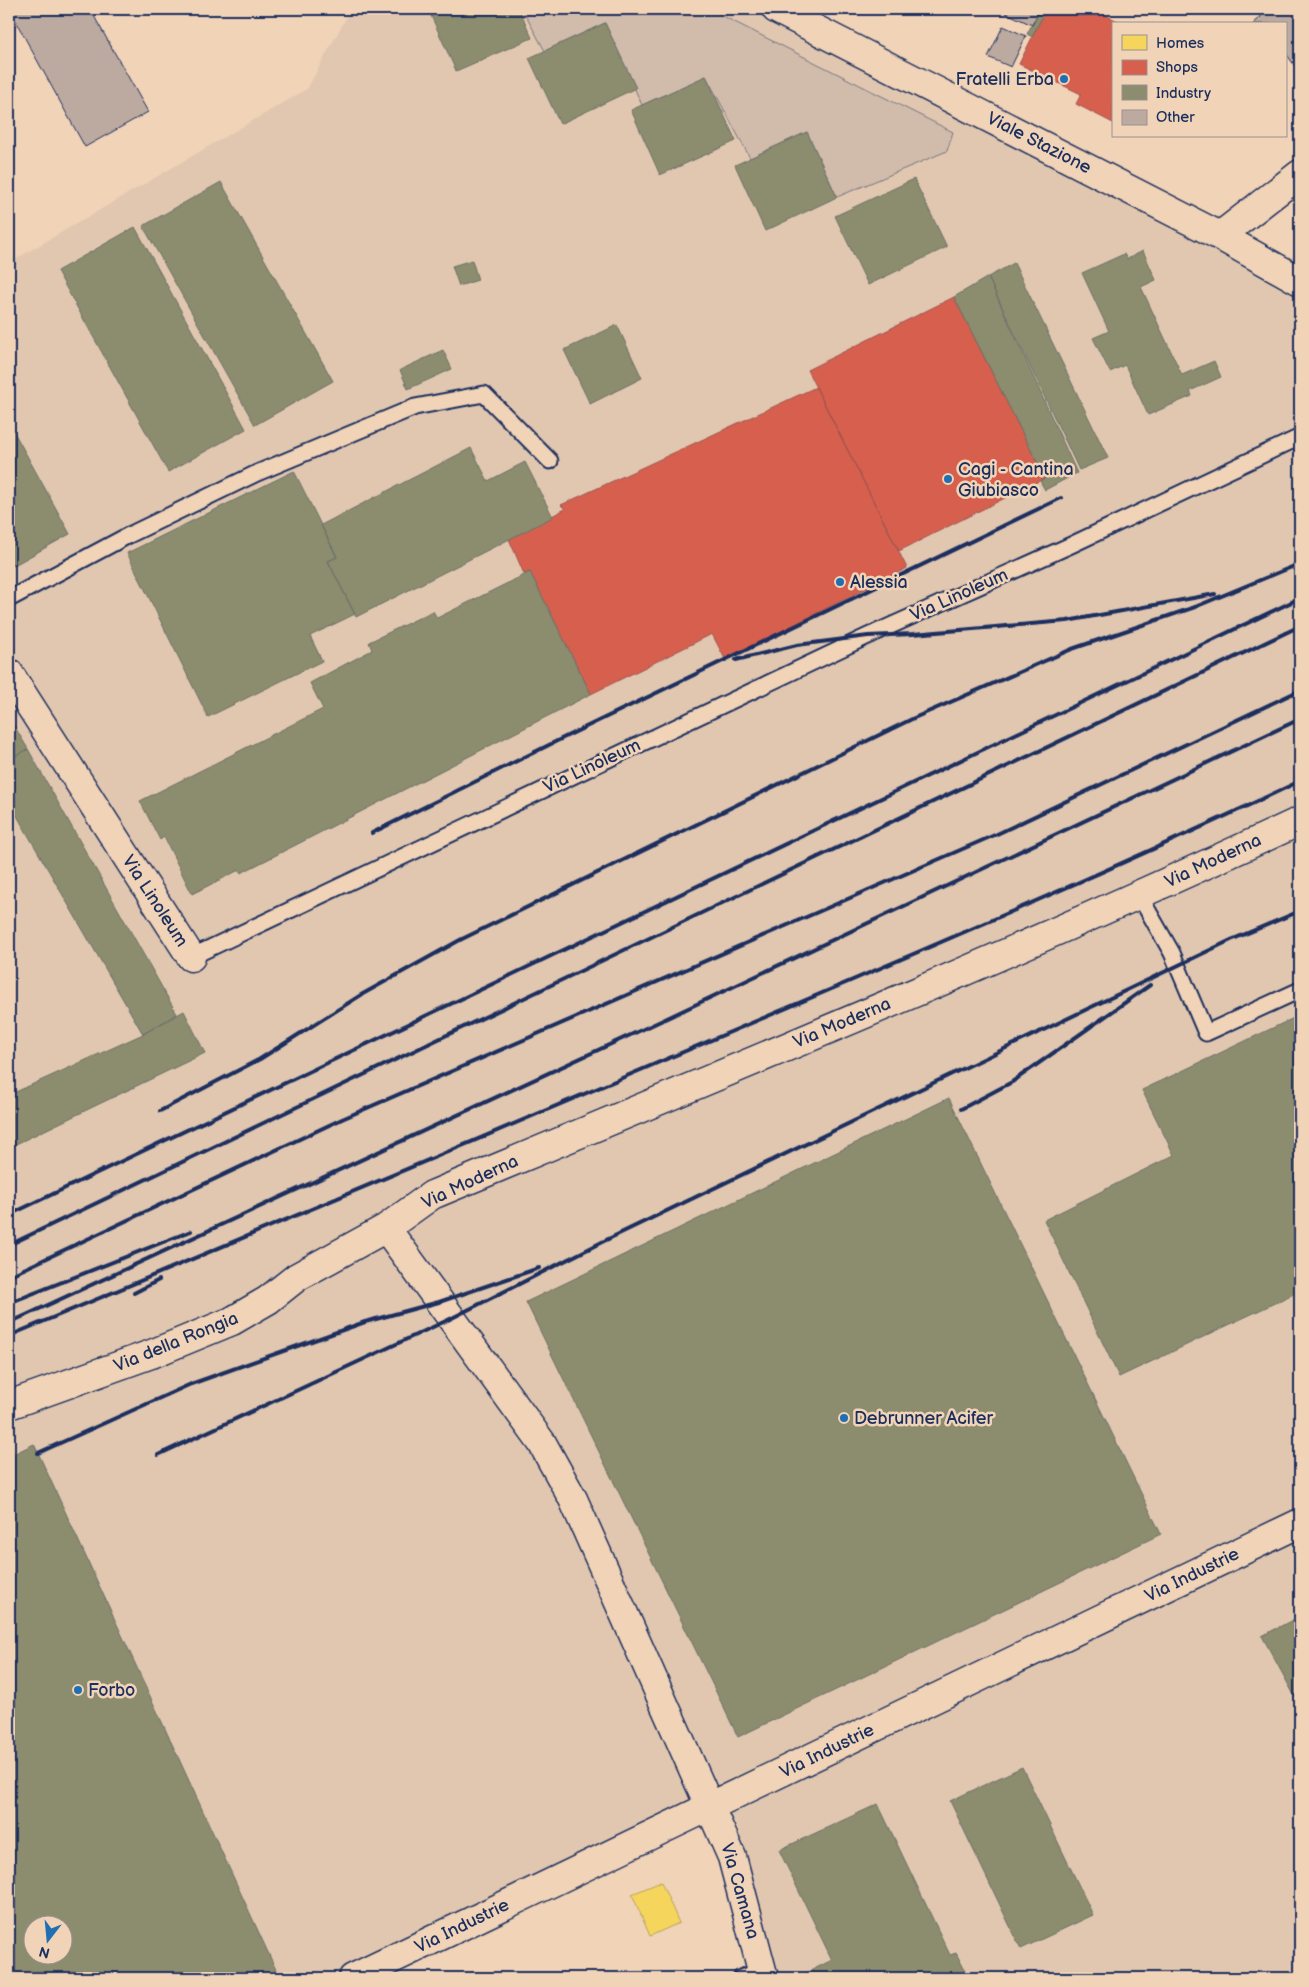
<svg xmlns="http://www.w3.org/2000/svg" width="1309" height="1987" viewBox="0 0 1309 1987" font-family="'Balsamiq Sans',sans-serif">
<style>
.built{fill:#e1c7b0;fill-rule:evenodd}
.green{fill:#d1bbaa;stroke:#767584}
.homes{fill:#f6d55c;stroke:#b4a35d}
.shops{fill:#d6604d;stroke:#9e5152}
.industry{fill:#8c8c6e;stroke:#6a7069;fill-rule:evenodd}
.building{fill:#bcaaa1;stroke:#1b2f5e}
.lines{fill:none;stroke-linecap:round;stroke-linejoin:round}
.lane-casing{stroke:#1b2f5e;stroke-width:19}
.street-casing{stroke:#1b2f5e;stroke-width:31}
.lane{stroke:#f1d3b7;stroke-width:15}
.street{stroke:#f1d3b7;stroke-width:28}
.rail{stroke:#1b2f5e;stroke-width:4}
.poi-dot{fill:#1f6fb2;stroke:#f1d3b7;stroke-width:2}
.labels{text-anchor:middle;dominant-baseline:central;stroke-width:5;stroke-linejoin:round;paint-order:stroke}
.poi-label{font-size:18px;fill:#1b2f5e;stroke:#f1d3b7;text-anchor:start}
.street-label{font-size:18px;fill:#1b2f5e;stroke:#f1d3b7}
</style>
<rect width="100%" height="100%" fill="#f1d3b7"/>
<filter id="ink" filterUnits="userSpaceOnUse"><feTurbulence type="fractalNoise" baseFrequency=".02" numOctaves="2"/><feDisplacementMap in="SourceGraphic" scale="10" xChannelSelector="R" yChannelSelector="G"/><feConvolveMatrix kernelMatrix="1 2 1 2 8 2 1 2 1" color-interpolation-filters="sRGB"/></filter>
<g filter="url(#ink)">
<path class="built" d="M 351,9 L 776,9 L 1300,281 L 1300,437 L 1294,441 L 1300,455 L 1300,1978 L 780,1978 L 737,1825 L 711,1806 L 353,1978 L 9,1978 L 9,263 L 307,89 ZM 32,1924 L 62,1924 L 62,1954 L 32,1954 Z"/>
<path class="green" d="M 522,9 L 709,9 L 953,132 L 947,151 L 837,197 L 807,132 L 750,158 L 706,76 L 642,105 L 605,23 L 545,51 Z"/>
<path class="homes" d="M 661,1882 L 679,1923 L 650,1936 L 632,1894 Z"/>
<path class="shops" d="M 1046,9 L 1093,9 L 1124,24 L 1113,24 L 1113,123 L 1076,104 L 1081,94 L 1019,64 Z
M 954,297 L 1045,478 L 899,551 L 807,370 Z
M 816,387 L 907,568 L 725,659 L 712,634 L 591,694 L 530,572 L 524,574 L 509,539 L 565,509 L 561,505 Z"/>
<path class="industry" d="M 428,9 L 519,9 L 532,38 L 456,71 Z
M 1040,9 L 1046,9 L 1032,37 L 1027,34 Z
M 605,23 L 636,88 L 560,124 L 529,58 Z
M 706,76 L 736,141 L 660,175 L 631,110 Z
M 807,132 L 837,197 L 765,231 L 735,165 Z
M 914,179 L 947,247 L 868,285 L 835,216 Z
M 221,182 L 333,381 L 255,425 L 143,226 Z
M 135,227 L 246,429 L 168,472 L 57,271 Z
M 1143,251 L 1156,280 L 1141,287 L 1182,375 L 1214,361 L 1221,377 L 1190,391 L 1192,396 L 1148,415 L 1125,365 L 1110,372 L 1093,338 L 1109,331 L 1082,273 L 1124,254 L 1127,259 Z
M 472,260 L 478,280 L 459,286 L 452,266 Z
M 1014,263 L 1108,458 L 1079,470 L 988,277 Z
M 988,277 L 1077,473 L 1045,490 L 1040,481 L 1045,478 L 954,297 Z
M 617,325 L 642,378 L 590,404 L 564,350 Z
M 443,350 L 452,369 L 408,389 L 400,370 Z
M 9,423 L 70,534 L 9,568 Z
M 471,448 L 488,481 L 525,462 L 553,517 L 356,617 L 328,561 L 337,557 L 321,525 Z
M 294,471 L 337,557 L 328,561 L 355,614 L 310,636 L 322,661 L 208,717 L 127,553 Z
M 530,572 L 591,694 L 241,873 L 239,870 L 192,894 L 164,837 L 160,840 L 140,801 L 323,709 L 310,683 L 372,650 L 369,642 L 433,611 L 437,618 Z
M 9,717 L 28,749 L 9,760 Z
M 28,749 L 177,1014 L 143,1034 L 9,802 L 9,760 Z
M 184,1011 L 205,1053 L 14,1145 L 9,1134 L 9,1095 L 143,1034 Z
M 1300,1015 L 1300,1291 L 1119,1377 L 1044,1220 L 1174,1155 L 1142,1090 Z
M 9,1080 L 15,1093 L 9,1095 Z
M 949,1098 L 1161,1534 L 738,1737 L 526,1302 Z
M 9,1134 L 14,1145 L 9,1148 Z
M 34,1444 L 277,1972 L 263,1978 L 9,1978 L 9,1456 ZM 32,1924 L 62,1924 L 62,1954 L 32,1954 Z
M 1300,1616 L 1300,1706 L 1262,1636 Z
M 1022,1767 L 1093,1915 L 1021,1949 L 950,1801 Z
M 878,1804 L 950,1955 L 956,1953 L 969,1978 L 796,1978 L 832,1960 L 779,1850 Z"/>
<path class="building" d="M 9,9 L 90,9 L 148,112 L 85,147 Z
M 998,9 L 1040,9 L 1032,25 Z
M 1255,9 L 1300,9 L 1300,73 L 1285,52 L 1285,24 L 1253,24 L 1261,17 Z
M 1003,26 L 1026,36 L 1011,67 L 988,57 Z"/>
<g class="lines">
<defs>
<path id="lane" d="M 9,599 L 127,536 L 257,473 L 415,407 L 484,394 L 550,461
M 1139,895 L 1172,953 L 1206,1033 L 1300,990
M 191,957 L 868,636 L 1071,545 L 1300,437
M 741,1978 L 762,1970"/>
<path id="street" d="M 776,9 L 1220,236 L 1300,281
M 1220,236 L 1300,174
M 9,673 L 191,957
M 386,1228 L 542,1443 L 573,1499 L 732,1857 L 764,1978
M 9,1405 L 154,1353 L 232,1321 L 268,1300 L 297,1277 L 386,1228 L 432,1195 C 723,1074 1015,954 1300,821
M 353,1978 L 1300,1523"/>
</defs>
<use href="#lane" class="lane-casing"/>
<use href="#street" class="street-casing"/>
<use href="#lane" class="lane"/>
<use href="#street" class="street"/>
<path class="rail" d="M 736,660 L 797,645 L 868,636 L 913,634 L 1067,621 L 1215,594
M 372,833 L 567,736 L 1061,498
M 961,1109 L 1012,1082 L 1150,985
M 160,1111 L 260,1059 L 361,995 L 460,940 L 914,718 L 1072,649 L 1195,607 L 1299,564
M 9,1215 L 1300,598
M 9,1245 L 1300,626
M 9,1276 L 342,1119 L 997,834 L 1300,690
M 134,1293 L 159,1280
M 9,1303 L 191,1231
M 9,1323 L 665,1019 L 1300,719
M 9,1336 C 289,1218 569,1102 848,982 C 1000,917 1151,852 1300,781
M 38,1453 L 191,1384 L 365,1322 L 439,1302 L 539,1268
M 158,1455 L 450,1319 L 602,1242 L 1231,940 L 1300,911"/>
</g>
</g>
<g class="poi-dot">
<circle cx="1064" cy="79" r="5"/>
<circle cx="948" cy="479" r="5"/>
<circle cx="840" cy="582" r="5"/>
<circle cx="844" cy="1418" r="5"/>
<circle cx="78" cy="1690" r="5"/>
</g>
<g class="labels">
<g class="poi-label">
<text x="1054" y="79" text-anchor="end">Fratelli Erba</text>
<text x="958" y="469">Cagi - Cantina<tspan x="958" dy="21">Giubiasco</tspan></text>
<text x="850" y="582">Alessia</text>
<text x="854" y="1418">Debrunner Acifer</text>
<text x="88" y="1690">Forbo</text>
</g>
<g class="street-label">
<text transform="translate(1039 143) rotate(27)">Viale Stazione</text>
<text transform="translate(959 595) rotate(-24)">Via Linoleum</text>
<text transform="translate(592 766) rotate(-25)">Via Linoleum</text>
<text transform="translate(1213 861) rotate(-25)">Via Moderna</text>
<text transform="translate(155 901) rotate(57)">Via Linoleum</text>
<text transform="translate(842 1023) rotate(-23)">Via Moderna</text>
<text transform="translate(470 1182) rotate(-25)">Via Moderna</text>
<text transform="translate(176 1342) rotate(-22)">Via della Rongia</text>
<text transform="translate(1192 1575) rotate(-26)">Via Industrie</text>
<text transform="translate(827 1751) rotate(-26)">Via Industrie</text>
<text transform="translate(740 1891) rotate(74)">Via Camana</text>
<text transform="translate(462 1926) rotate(-26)">Via Industrie</text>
</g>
</g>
<rect width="1309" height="1987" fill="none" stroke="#f1d3b7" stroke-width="30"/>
<rect x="15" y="15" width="1279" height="1957" fill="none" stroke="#1b2f5e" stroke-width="2" filter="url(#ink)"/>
<rect x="1112" y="22" width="175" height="115" fill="#f1d3b7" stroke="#9b9193"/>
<rect x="1122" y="35" width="25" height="15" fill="#f6d55c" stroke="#9b9193"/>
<text x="1156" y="48" font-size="15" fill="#1b2f5e">Homes</text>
<rect x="1122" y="60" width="25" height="15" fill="#d6604d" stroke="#9b9193"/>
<text x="1156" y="72" font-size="15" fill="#1b2f5e">Shops</text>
<rect x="1122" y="85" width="25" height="15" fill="#8c8c6e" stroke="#9b9193"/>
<text x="1156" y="98" font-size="15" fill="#1b2f5e">Industry</text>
<rect x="1122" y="110" width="25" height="15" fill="#bcaaa1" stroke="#9b9193"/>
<text x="1156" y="122" font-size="15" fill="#1b2f5e">Other</text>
<g transform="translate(48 1940) rotate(196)"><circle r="24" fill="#f1d3b7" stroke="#9b9193"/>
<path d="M0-4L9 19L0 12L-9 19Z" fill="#1f6fb2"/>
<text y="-8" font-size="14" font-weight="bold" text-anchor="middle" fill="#1b2f5e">N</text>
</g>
</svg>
